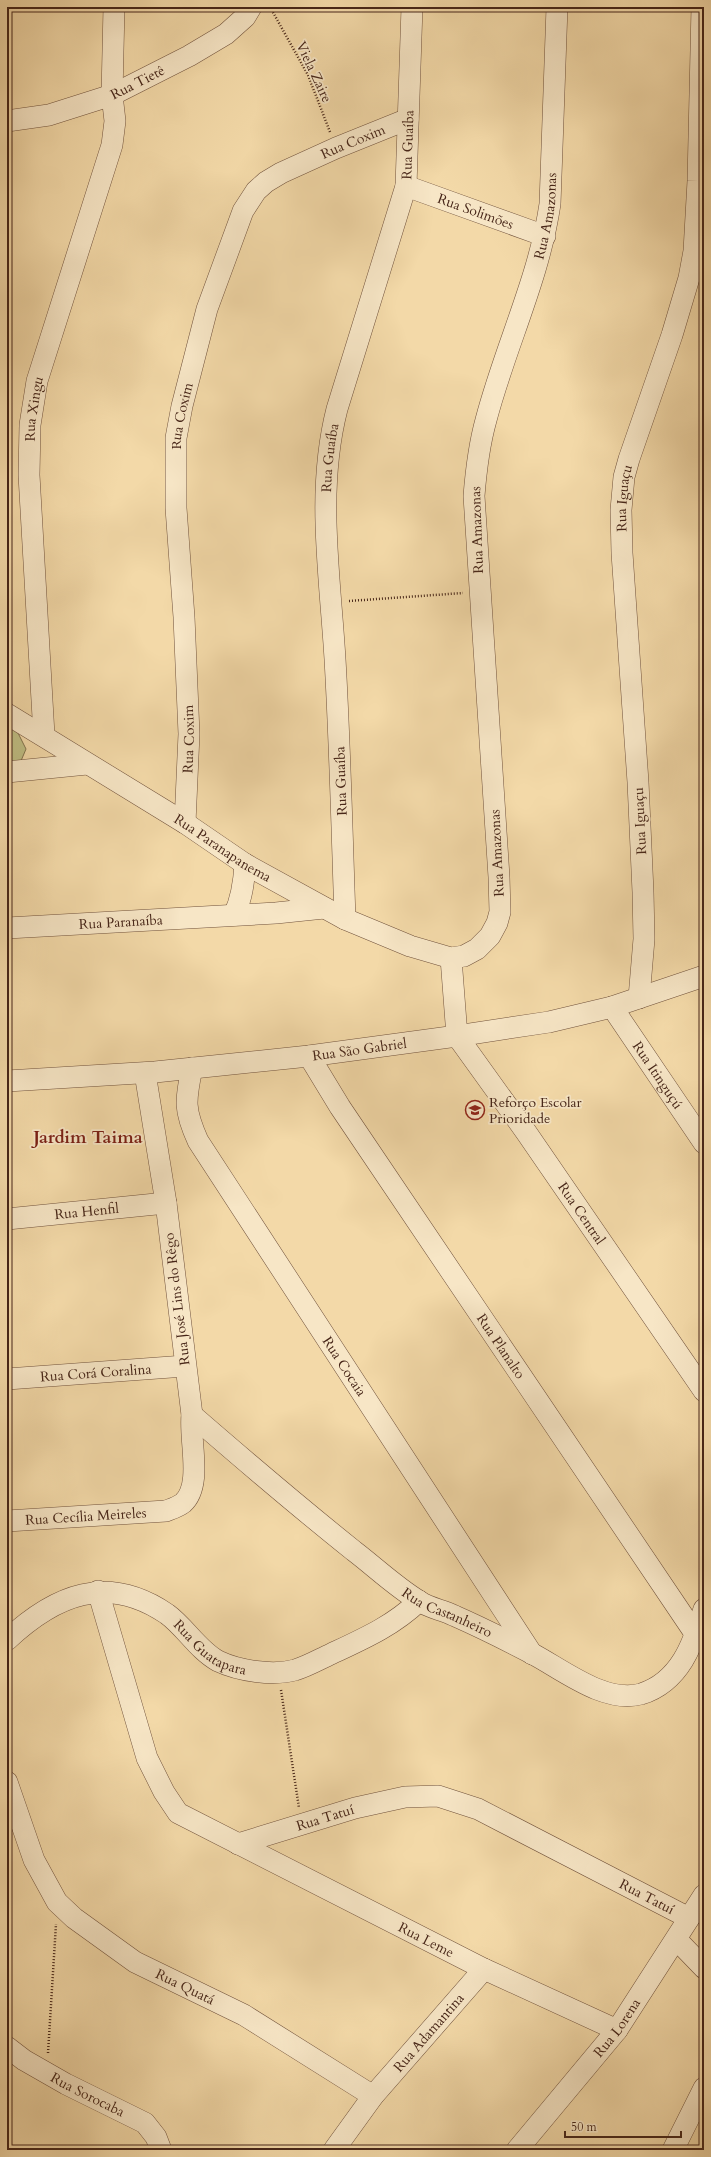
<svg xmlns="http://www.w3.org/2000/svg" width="711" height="2157" viewBox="0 0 711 2157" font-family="Cardo,serif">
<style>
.green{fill:#bfbe84;stroke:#82724e}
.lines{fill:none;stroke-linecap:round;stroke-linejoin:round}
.minor-casing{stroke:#71523c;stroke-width:22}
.path{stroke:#462518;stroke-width:2.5;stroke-dasharray:1 2;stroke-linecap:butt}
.minor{stroke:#f7e6c6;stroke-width:21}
.labels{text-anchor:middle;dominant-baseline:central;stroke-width:3.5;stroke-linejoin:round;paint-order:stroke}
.street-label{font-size:14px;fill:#462518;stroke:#f7e6c6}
.poi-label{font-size:14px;fill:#462518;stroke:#f7e6c6;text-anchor:start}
.district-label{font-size:18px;font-weight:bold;fill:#7a1f14;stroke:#f7e6c6}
</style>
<rect width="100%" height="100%" fill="#f3d9a8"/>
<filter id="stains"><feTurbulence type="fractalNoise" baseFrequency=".005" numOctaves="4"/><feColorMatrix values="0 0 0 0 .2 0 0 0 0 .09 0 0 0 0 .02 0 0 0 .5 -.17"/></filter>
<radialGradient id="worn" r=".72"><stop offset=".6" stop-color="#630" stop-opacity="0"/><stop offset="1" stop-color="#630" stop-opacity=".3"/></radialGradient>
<path class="green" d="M 7,722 L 15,727 L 26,749 L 18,768 L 7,766 Z"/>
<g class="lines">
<defs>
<g id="minor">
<path id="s1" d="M 7,121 L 49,115 L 112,95 L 189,56 L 226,34 L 245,17 L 251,7"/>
<path id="s2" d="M 406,186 L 545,236"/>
<path id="s3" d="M 7,714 L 185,823 L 245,864 L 345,919 L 410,946 L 451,958 L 464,956 L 477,949 L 490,936 L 497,923 L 500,912 L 499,877 L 474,496 C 476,471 479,445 486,420 C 505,347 539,279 550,204 L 557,7"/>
<path id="s4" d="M 44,735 L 29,475 L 30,425 L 37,381 L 112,145 L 115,121 L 112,95 L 114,7"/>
<path d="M 7,772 L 87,764"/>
<path id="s5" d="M 185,823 L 189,734 L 184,617 L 176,508 L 176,438 L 182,406 L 207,309 L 243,211 L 256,191 L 266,182 L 281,173 L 336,148 L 408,119"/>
<path d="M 234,915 C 242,898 244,882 245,864"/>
<path id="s6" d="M 345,919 C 342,832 340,745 335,659 C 330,575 316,491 337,409 L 406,186 L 412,7"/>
<path id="s7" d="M 7,928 L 276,913 L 324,908"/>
<path id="s8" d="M 451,958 L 457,1036 L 526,1132 L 704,1391"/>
<path id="s9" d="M 639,998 L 644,939 L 643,892 L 638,782 L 622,553 L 621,510 L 624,477 L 629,459 L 672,335 L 689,278 L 694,251 L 698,181 L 702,7"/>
<path id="s10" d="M 612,1007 L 704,1143"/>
<path id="s11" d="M 309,1056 L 340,1107 L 696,1635"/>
<path id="s12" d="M 192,1068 C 185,1101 184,1110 198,1141 L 532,1654"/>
<path id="s13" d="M 7,1081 L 155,1072 L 309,1056 L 457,1036 L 549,1022 L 612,1007 L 704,976"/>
<path id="s14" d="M 7,1219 L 166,1203"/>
<path id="s15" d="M 7,1379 L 185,1366"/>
<path id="s16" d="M 192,1415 C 245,1461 299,1507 354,1551 C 375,1567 396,1587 419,1601 C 429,1608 443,1610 455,1616 C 480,1627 506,1640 531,1653 C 562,1669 604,1704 641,1694 C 680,1682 693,1644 704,1609"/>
<path id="s17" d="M 7,1521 L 166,1511 C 171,1509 178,1507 183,1503 C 203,1485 189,1440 192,1415 L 166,1203 L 145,1073"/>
<path id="s18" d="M 98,1591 L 147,1758 L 164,1792 L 178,1813 L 484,1969 L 617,2030"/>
<path id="s19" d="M 7,1640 C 55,1595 107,1573 167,1614 C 185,1627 198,1650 218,1661 C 239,1671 273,1676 295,1670 C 308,1666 320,1659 331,1654 C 363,1639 393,1626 419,1601"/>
<path id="s20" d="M 7,1782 L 34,1860 L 57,1902 L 74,1918 L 135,1962 L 244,2015 L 373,2096"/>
<path id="s21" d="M 238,1844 L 355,1808 L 405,1797 L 438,1796 L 478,1809 L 689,1918"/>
<path d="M 677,1940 L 704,1968"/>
<path id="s22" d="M 7,2047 L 24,2060 L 66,2084 L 145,2123 L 156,2137 L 161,2150"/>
<path id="s23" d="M 334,2150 L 373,2096 L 484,1969"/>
<path id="s24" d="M 517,2150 L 617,2030 L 704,1895"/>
<path d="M 673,2150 L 704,2088"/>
</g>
</defs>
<use href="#minor" class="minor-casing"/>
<path class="path" d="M 270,7 L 308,75 L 330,132
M 349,601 L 463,593
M 281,1690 L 299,1808
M 48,2053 L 56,1924"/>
<use href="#minor" class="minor"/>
</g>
<defs>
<symbol id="school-ring" viewBox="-11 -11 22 22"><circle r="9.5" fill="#f7e6c6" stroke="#8f2418" stroke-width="1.5"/><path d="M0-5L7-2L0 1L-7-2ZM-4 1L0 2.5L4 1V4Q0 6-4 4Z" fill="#8f2418"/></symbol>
</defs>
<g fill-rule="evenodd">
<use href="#school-ring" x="464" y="1099" width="22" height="22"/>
</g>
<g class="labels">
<g class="street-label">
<text transform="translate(314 72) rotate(65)">Viela Zaire</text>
<text stroke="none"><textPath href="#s1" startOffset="137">Rua Tietê</textPath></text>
<text stroke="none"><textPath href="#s5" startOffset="756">Rua Coxim</textPath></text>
<text stroke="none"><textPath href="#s6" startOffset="786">Rua Guaíba</textPath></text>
<text stroke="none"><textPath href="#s2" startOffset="74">Rua Solimões</textPath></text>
<text stroke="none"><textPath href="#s3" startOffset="1288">Rua Amazonas</textPath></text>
<text stroke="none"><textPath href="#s4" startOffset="327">Rua Xingu</textPath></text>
<text stroke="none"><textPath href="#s5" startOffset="408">Rua Coxim</textPath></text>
<text stroke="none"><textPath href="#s6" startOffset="462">Rua Guaíba</textPath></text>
<text stroke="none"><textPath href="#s9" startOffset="501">Rua Iguaçu</textPath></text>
<text transform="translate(477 530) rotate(-92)">Rua Amazonas</text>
<text stroke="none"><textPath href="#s5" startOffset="84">Rua Coxim</textPath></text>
<text transform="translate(341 781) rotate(-92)">Rua Guaíba</text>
<text transform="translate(640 821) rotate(-93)">Rua Iguaçu</text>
<text stroke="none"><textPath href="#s3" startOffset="254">Rua Paranapanema</textPath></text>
<text transform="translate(497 853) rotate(-93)">Rua Amazonas</text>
<text stroke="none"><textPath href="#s7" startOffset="114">Rua Paranaíba</textPath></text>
<text stroke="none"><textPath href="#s13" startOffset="354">Rua São Gabriel</textPath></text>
<text stroke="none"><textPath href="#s10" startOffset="82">Rua Itinguçú</textPath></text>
<text stroke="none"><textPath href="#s14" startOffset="80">Rua Henfil</textPath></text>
<text stroke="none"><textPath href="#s8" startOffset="295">Rua Central</textPath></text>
<text transform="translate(177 1299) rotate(-97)">Rua José Lins do Rêgo</text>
<text stroke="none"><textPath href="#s11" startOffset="348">Rua Planalto</textPath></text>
<text stroke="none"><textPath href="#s12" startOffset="344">Rua Cocaia</textPath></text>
<text stroke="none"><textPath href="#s15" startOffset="89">Rua Corá Coralina</textPath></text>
<text stroke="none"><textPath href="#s17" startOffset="79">Rua Cecília Meireles</textPath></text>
<text stroke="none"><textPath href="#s16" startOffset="324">Rua Castanheiro</textPath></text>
<text stroke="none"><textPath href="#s19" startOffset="234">Rua Guatapara</textPath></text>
<text stroke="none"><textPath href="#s21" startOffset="91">Rua Tatuí</textPath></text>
<text stroke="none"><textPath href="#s21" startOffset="439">Rua Tatuí</textPath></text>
<text stroke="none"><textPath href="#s18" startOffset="516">Rua Leme</textPath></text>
<text stroke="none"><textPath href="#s20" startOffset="285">Rua Quatá</textPath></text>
<text stroke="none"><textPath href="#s24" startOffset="158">Rua Lorena</textPath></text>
<text stroke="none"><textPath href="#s23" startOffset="151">Rua Adamantina</textPath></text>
<text stroke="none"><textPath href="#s22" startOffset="94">Rua Sorocaba</textPath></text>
</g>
<g class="poi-label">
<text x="489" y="1102">Reforço Escolar<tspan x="489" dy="16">Prioridade</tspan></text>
</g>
<g class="district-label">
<text x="88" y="1137">Jardim Taima</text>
</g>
</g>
<rect width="711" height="2157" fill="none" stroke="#f3d9a8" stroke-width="24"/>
<rect x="8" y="8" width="695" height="2141" fill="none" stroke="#462518" stroke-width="2"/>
<rect x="12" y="12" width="687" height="2133" fill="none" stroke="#462518"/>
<path d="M565 2131v6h116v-6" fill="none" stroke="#462518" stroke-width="2"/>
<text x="571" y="2131" font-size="12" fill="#462518" stroke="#f7e6c6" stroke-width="3" paint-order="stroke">50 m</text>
<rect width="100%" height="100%" filter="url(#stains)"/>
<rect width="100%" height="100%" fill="url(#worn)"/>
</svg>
